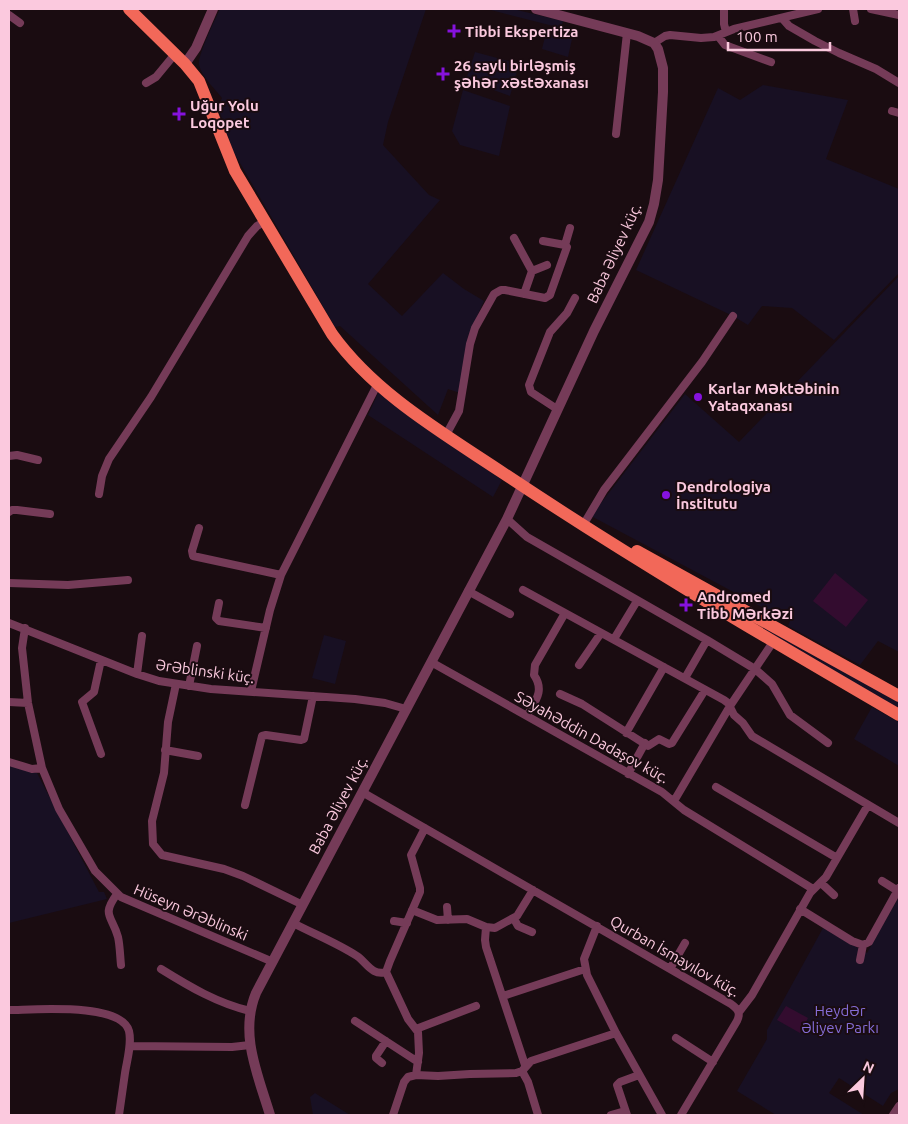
<svg xmlns="http://www.w3.org/2000/svg" width="908" height="1124" viewBox="0 0 908 1124" font-family="Ubuntu,sans-serif">
<style>
.green{fill:#181023}
.water{fill:#330c2f}
.lines{fill:none;stroke-linecap:round;stroke-linejoin:round}
.minor{stroke:#753b58;stroke-width:8}
.tertiary{stroke:#753b58;stroke-width:10}
.primary{stroke:#f26859;stroke-width:12}
.poi-dot{fill:#8612de;stroke:#1a0c11;stroke-width:2}
.labels{text-anchor:middle;dominant-baseline:central;stroke-width:4;stroke-linejoin:round;paint-order:stroke}
.poi-label{font-size:15px;font-weight:bold;fill:#fbc9de;stroke:#1a0c11;text-anchor:start}
.street-label{font-size:15px;fill:#fbc9de;stroke:#1a0c11}
.park-label{font-size:15px;fill:#856dd7;stroke:#1a0c11}
</style>
<rect width="100%" height="100%" fill="#1a0c11"/>
<path class="green" d="M 220,9 L 426,9 L 388,122 L 383,145 L 429,195 L 440,200 L 368,284 L 402,316 L 443,273 L 464,289 L 484,301 L 468,336 L 460,393 L 448,389 L 438,415 L 340,326 L 335,327 L 233,151 L 218,107 L 222,98 C 215,89 202,77 199,65 C 197,57 215,19 220,9 Z
M 487,9 L 513,9 L 563,21 L 561,28 Z
M 546,33 L 572,39 L 568,57 L 542,49 Z
M 475,52 L 519,64 L 510,96 L 466,80 Z
M 763,85 L 848,100 L 826,159 L 899,189 L 899,273 L 834,340 L 792,308 L 762,306 L 748,325 L 733,316 L 636,270 L 718,88 L 740,100 Z
M 463,90 L 510,106 L 499,156 L 460,145 L 452,131 Z
M 899,276 L 899,652 L 878,641 L 860,665 L 788,626 L 792,616 L 778,608 L 775,614 L 591,516 L 685,394 L 739,442 Z
M 379,391 L 464,454 L 502,480 L 493,497 L 368,415 Z
M 764,628 L 899,700 L 899,710 L 765,632 Z
M 324,635 L 346,641 L 335,684 L 312,678 Z
M 872,707 L 899,722 L 899,766 L 854,739 Z
M 9,766 L 37,773 L 99,892 L 104,892 L 107,899 L 9,923 Z
M 899,897 L 899,1089 L 891,1093 L 883,1106 L 839,1078 L 829,1093 L 864,1115 L 776,1115 L 737,1091 L 767,1039 L 767,1030 L 823,928 L 867,953 Z
M 315,1093 L 318,1095 L 350,1115 L 313,1115 L 310,1097 Z"/>
<path class="water" d="M 835,573 L 868,600 L 846,627 L 813,601 Z
M 786,1006 L 808,1018 L 800,1033 L 777,1020 Z"/>
<g class="lines">
<path class="minor" d="M 724,9 L 724,24 L 726,32
M 853,9 L 855,21
M 871,9 L 899,15
M 9,15 L 20,23
M 782,18 L 789,26 L 815,41 L 839,53 L 876,69 L 899,83
M 718,36 L 725,45 L 771,62
M 654,43 L 665,36 L 670,35 L 701,38 L 714,37 L 734,29 L 818,9
M 146,83 L 156,77 L 175,54
M 892,111 L 899,113
M 616,134 L 627,33
M 514,238 L 532,271 L 524,294
M 565,245 L 570,228
M 532,271 L 547,265
M 557,409 L 531,392 L 529,385 L 550,332 L 567,313 L 575,298
M 446,435 L 459,411 L 470,344 L 475,328 L 494,294 L 501,290 L 505,290 L 545,298 L 550,295 L 551,292 L 567,247 L 565,245 L 543,241
M 9,456 L 17,455 L 38,460
M 99,494 L 102,476 L 109,459 L 151,397 L 248,236 L 257,226 L 264,222
M 9,512 L 12,510 L 17,510 L 50,514
M 507,519 L 527,537 L 707,640 L 755,669 L 772,684 L 790,715 L 828,743
M 585,522 L 604,490 L 702,362 L 733,316
M 199,528 L 192,551 L 193,556 L 281,575
M 9,583 L 68,585 L 128,580
M 523,590 L 724,700 L 728,703 L 734,715 L 743,723 L 752,736 L 899,823
M 468,591 L 510,614
M 219,603 L 216,618 L 219,621 L 266,628
M 9,623 L 137,674 L 159,681 L 211,689 L 355,699 L 385,703 L 406,709
M 25,628 L 22,648 L 28,703 L 42,768 L 59,809 L 95,871 L 121,897 L 273,962
M 614,639 L 637,601
M 101,660 L 94,692 L 82,702 L 101,754
M 431,662 L 662,792 L 684,810 L 813,889
M 579,665 L 601,633
M 137,674 L 142,636
M 685,678 L 707,640
M 176,684 L 168,722 L 164,773 L 152,821 L 153,844 L 162,855 L 224,869 L 243,876 L 303,905
M 189,686 L 197,646
M 251,691 L 270,610 L 281,575 L 378,383
M 560,694 L 582,704 L 648,746 L 659,739 L 669,744 L 672,743 L 705,690
M 9,702 L 28,703
M 527,716 C 535,701 545,691 534,675 L 535,665 L 565,613
M 626,733 L 664,667
M 165,750 L 198,756
M 9,762 L 32,769 L 42,768
M 628,774 L 645,743
M 716,787 L 837,858
M 362,792 L 731,1004 C 738,1009 741,1013 737,1021 L 681,1115
M 674,801 L 730,706 L 773,642
M 245,805 L 262,736 L 266,735 L 301,740 L 304,739 L 313,696
M 882,881 L 898,891
M 821,883 L 834,895
M 117,894 C 101,916 112,915 118,937 C 120,946 120,956 121,965
M 447,907 L 448,920
M 800,909 L 852,941 L 863,945 L 869,942 L 899,888
M 412,910 L 437,920 L 467,919 L 486,927 L 495,928 L 517,916 L 533,890
M 514,919 L 518,926 L 532,932
M 394,921 L 407,923
M 293,923 C 314,934 337,943 357,956 C 367,963 372,976 386,972
M 597,926 L 584,959 L 587,975 L 616,1033 L 662,1115
M 486,927 L 485,940 L 486,947 L 525,1065
M 860,960 L 863,945
M 161,969 C 190,987 217,1003 250,1011
M 670,969 L 685,943
M 503,996 L 585,969
M 9,1010 C 32,1010 121,1002 129,1031 C 132,1044 127,1060 125,1073 C 123,1087 121,1101 119,1115
M 739,1012 L 752,995 L 810,893 L 826,877 L 868,805
M 355,1021 L 418,1062
M 416,1029 L 476,1006
M 676,1038 L 713,1062
M 130,1046 L 232,1047 L 250,1045
M 382,1063 L 376,1058 L 376,1056 L 386,1041
M 522,1071 L 528,1082 L 538,1115
M 416,1075 L 419,1053 L 418,1032 L 408,1019 L 386,972 L 390,961 L 420,892 L 420,888 L 411,855 L 425,828
M 393,1115 L 404,1082 L 408,1077 L 416,1075 L 438,1076 L 470,1074 L 516,1073 L 522,1071 L 531,1061 L 616,1033
M 611,1115 L 625,1111
M 627,1115 L 617,1085 L 620,1082 L 639,1075
M 893,1115 L 899,1106"/>
<path class="tertiary" d="M 185,64 L 196,48 L 213,9
M 270,1115 C 258,1075 239,1034 256,993 L 507,519 L 594,331 L 649,222 L 654,204 L 658,180 L 663,92 L 663,68 L 658,49 L 654,43 L 638,36 L 536,9"/>
<path class="primary" d="M 129,9 L 185,64 L 199,81 L 235,171 L 332,334 C 375,394 443,433 503,473 C 632,559 765,637 899,715
M 637,551 L 899,696"/>
</g>
<g class="poi-dot">
<path d="M451.5 23.5h5v5h5v5h-5v5h-5v-5h-5v-5h5z"/>
<path d="M440.5 66.5h5v5h5v5h-5v5h-5v-5h-5v-5h5z"/>
<path d="M176.5 106.5h5v5h5v5h-5v5h-5v-5h-5v-5h5z"/>
<circle cx="698" cy="397" r="5"/>
<circle cx="666" cy="495" r="5"/>
<path d="M683.5 597.5h5v5h5v5h-5v5h-5v-5h-5v-5h5z"/>
</g>
<g class="labels">
<g class="poi-label">
<text x="465" y="31">Tibbi Ekspertiza</text>
<text x="454" y="65">26 saylı birləşmiş<tspan x="454" dy="17">şəhər xəstəxanası</tspan></text>
<text x="190" y="105">Uğur Yolu<tspan x="190" dy="17">Loqopet</tspan></text>
<text x="708" y="388">Karlar Məktəbinin<tspan x="708" dy="17">Yataqxanası</tspan></text>
<text x="676" y="486">Dendrologiya<tspan x="676" dy="17">İnstitutu</tspan></text>
<text x="697" y="596">Andromed<tspan x="697" dy="17">Tibb Mərkəzi</tspan></text>
</g>
<g class="street-label">
<text transform="translate(614 253) rotate(-65)">Baba Əliyev küç.</text>
<text transform="translate(205 671) rotate(8)">Ərəblinski küç.</text>
<text transform="translate(592 737) rotate(29)">Səyahəddin Dadaşov küç.</text>
<text transform="translate(338 805) rotate(-62)">Baba Əliyev küç.</text>
<text transform="translate(191 912) rotate(23)">Hüseyn Ərəblinski</text>
<text transform="translate(675 956) rotate(30)">Qurban İsmayılov küç.</text>
</g>
<g class="park-label">
<text x="840" y="1010">Heydər<tspan x="840" dy="17">Əliyev Parkı</tspan></text>
</g>
</g>
<rect width="908" height="1124" fill="none" stroke="#fbc9de" stroke-width="20"/>
<g transform="translate(863 1079) rotate(25)" stroke="#1a0c11" stroke-width="4" paint-order="stroke">
<path d="M0-4L9 19L0 12L-9 19Z" fill="#fbc9de"/>
<text y="-8" font-size="14" font-weight="bold" text-anchor="middle" fill="#fbc9de">N</text>
</g>
<path d="M728 42v8h102v-8" fill="none" stroke="#fbc9de" stroke-width="2.5"/>
<text x="736" y="42" font-size="15" fill="#fbc9de" stroke="#1a0c11" stroke-width="4" paint-order="stroke">100 m</text>
</svg>
